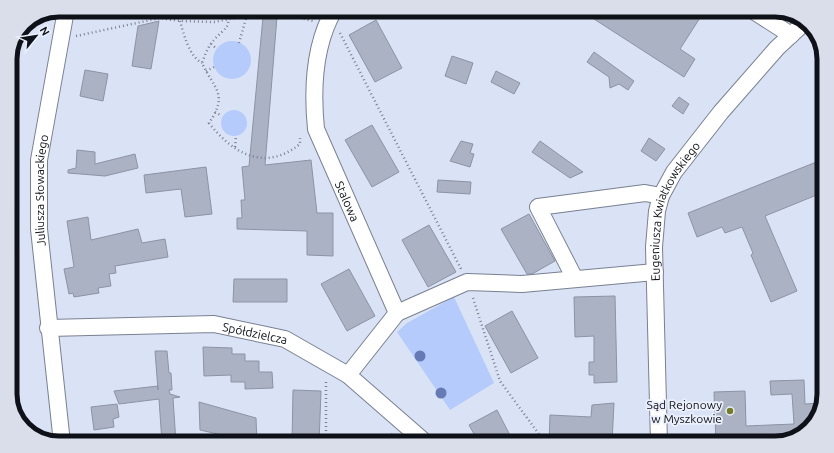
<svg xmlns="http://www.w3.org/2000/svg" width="834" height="453" viewBox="0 0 834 453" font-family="Ubuntu,sans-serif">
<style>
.green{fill:#b4cbfb}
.building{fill:#aab2c4;stroke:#8b93a4}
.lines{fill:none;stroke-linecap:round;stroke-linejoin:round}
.minor-casing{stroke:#788091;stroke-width:18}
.path{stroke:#7a808d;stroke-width:2.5;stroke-dasharray:1 3;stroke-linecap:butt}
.minor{stroke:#fff;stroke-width:16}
.rail{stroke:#343841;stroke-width:3;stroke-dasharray:8 4;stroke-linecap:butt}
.tree{fill:#667ab6}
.poi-dot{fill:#747c28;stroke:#ebf0fc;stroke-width:1.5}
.labels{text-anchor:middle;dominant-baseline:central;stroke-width:3.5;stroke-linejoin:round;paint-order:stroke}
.street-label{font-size:12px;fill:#0e1117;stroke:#ebf0fc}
.poi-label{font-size:12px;fill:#0e1117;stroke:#ebf0fc;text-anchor:end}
.rim{fill:none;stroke:#0e1117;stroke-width:5}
</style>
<rect width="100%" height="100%" fill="#dae3f6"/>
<path class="green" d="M213 60a19 19 0 1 1 38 0a19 19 0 1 1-38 0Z
M221 123a13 13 0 1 1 26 0a13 13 0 1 1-26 0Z
M 454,297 L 494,383 L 450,410 L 397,332 L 407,323 Z"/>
<path class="building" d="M 580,10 L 705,10 L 680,49 L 695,59 L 684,77 Z
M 263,17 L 277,17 L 265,165 L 311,160 L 317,213 L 333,213 L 333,256 L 307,255 L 307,231 L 237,229 L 237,218 L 242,218 L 241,200 L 245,200 L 242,167 L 249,166 Z
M 376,20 L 402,68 L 375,82 L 349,35 Z
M 159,21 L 151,69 L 132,66 L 138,26 Z
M 594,52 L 634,81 L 628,90 L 619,84 L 610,88 L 609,77 L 587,62 Z
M 452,56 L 473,63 L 466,84 L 445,76 Z
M 85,70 L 108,74 L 103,101 L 80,96 Z
M 496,71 L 520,83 L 514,94 L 491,82 Z
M 679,97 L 689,104 L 683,114 L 672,106 Z
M 372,125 L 399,172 L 372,187 L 345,140 Z
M 649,138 L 665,149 L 656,161 L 641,151 Z
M 461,141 L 473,144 L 470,153 L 474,154 L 470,167 L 450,161 Z
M 540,141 L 583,172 L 570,178 L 532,152 Z
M 77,150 L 95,152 L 95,164 L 135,154 L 138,168 L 105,176 L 68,173 L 68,170 L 76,168 Z
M 824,159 L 824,192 L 765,216 L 797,291 L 771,302 L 751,255 L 753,253 L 742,227 L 725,233 L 722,227 L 697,237 L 688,213 Z
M 206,167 L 212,214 L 185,217 L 181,189 L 146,193 L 144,175 Z
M 438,180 L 471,182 L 470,194 L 437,192 Z
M 529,214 L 555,261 L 532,274 L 527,274 L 501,229 Z
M 88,217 L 91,240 L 138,229 L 142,243 L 165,239 L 168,257 L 115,266 L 116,273 L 109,274 L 111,286 L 98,288 L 99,293 L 74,297 L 73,293 L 69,294 L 64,269 L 74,267 L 67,221 Z
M 429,225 L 456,272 L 428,287 L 402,240 Z
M 349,269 L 375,316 L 347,331 L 321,284 Z
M 234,279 L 287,279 L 287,302 L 233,302 Z
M 615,296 L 617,382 L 594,383 L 594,375 L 589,375 L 589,362 L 594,362 L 594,336 L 575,337 L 574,297 Z
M 512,311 L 538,358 L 511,373 L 485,326 Z
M 203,347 L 232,348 L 232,354 L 245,354 L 245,361 L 259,361 L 259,372 L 272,372 L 273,388 L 245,389 L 245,382 L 231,382 L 231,375 L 204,376 Z
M 155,351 L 167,351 L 169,373 L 171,373 L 172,390 L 169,390 L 170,394 L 180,397 L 173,398 L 176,443 L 162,443 L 159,399 L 119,404 L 114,391 L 158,386 L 158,390 Z
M 804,380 L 805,404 L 822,403 L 818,418 L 800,436 L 775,443 L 716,443 L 714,392 L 745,391 L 746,426 L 794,424 L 792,394 L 771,395 L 770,381 Z
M 293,390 L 321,391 L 319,443 L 292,443 Z
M 199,402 L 256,418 L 257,443 L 200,430 Z
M 614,403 L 612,443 L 549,443 L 550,415 L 591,417 L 592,405 Z
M 117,404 L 119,417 L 113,419 L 114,427 L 94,430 L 91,407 Z
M 497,410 L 514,443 L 479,443 L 469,425 Z"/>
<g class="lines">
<defs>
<g id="minor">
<path id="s1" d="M 334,10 C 314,45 312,89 316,129 L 397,313 L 348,375"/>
<path d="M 752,10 L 791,35"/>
<path d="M 575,279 L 538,207 L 645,193 L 661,196"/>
<path d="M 397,313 L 467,282 L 522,284 L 655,272"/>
<path id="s2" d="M 48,328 L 214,324 L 285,339 L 348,375 L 426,443"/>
<path id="s3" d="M 62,443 L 39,229 L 39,160 L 66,10"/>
<path id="s4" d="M 659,443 L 654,247 L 657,211 L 661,196 L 674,172 L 721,112 L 777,48 L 805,22"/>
</g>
</defs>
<use href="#minor" class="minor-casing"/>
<path class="path" d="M 226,10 C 232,29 225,27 214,40 C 208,46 205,55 202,63 C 214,89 229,94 209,123 C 233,154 265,172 300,144 L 300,138
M 180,21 C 184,35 189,56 202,63
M 340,33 L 461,269
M 76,36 L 160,18 L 180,21 L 214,22 L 262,13 L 289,13 L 296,17 L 313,21
M 239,43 L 247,15
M 211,44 L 217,49
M 206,71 L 214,67
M 215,112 L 222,116
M 235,147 L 236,136
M 473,298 L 500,381 L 541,437
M 188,443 L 190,439
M 326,443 L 326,379
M 383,443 L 393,434"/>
<use href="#minor" class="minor"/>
<path class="rail" d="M 10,369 L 15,412"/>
</g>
<g class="tree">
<circle cx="420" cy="356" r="5.5"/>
<circle cx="441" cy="393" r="5.5"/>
</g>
<circle class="poi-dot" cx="730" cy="411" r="4"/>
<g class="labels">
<g class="street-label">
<text stroke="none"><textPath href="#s3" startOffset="254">Juliusza Słowackiego</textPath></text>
<text stroke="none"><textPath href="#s1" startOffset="201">Stalowa</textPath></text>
<text stroke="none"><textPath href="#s4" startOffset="237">Eugeniusza Kwiatkowskiego</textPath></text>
<text stroke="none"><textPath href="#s2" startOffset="208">Spółdzielcza</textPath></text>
</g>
<g class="poi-label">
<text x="722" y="404">Sąd Rejonowy<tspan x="722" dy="14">w Myszkowie</tspan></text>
</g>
</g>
<path d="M0 0H834V453H0ZM59 17H775A42 42 0 0 1 817 59V394A42 42 0 0 1 775 436H59A42 42 0 0 1 17 394V59A42 42 0 0 1 59 17Z" fill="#d9deea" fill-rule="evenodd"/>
<path class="rim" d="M59 17H775A42 42 0 0 1 817 59V394A42 42 0 0 1 775 436H59A42 42 0 0 1 17 394V59A42 42 0 0 1 59 17Z"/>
<g transform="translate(36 36) rotate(60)" stroke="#ebf0fc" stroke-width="3" paint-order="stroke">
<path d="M0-3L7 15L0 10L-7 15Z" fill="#0e1117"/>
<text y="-6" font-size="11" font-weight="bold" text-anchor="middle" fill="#0e1117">N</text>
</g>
</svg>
